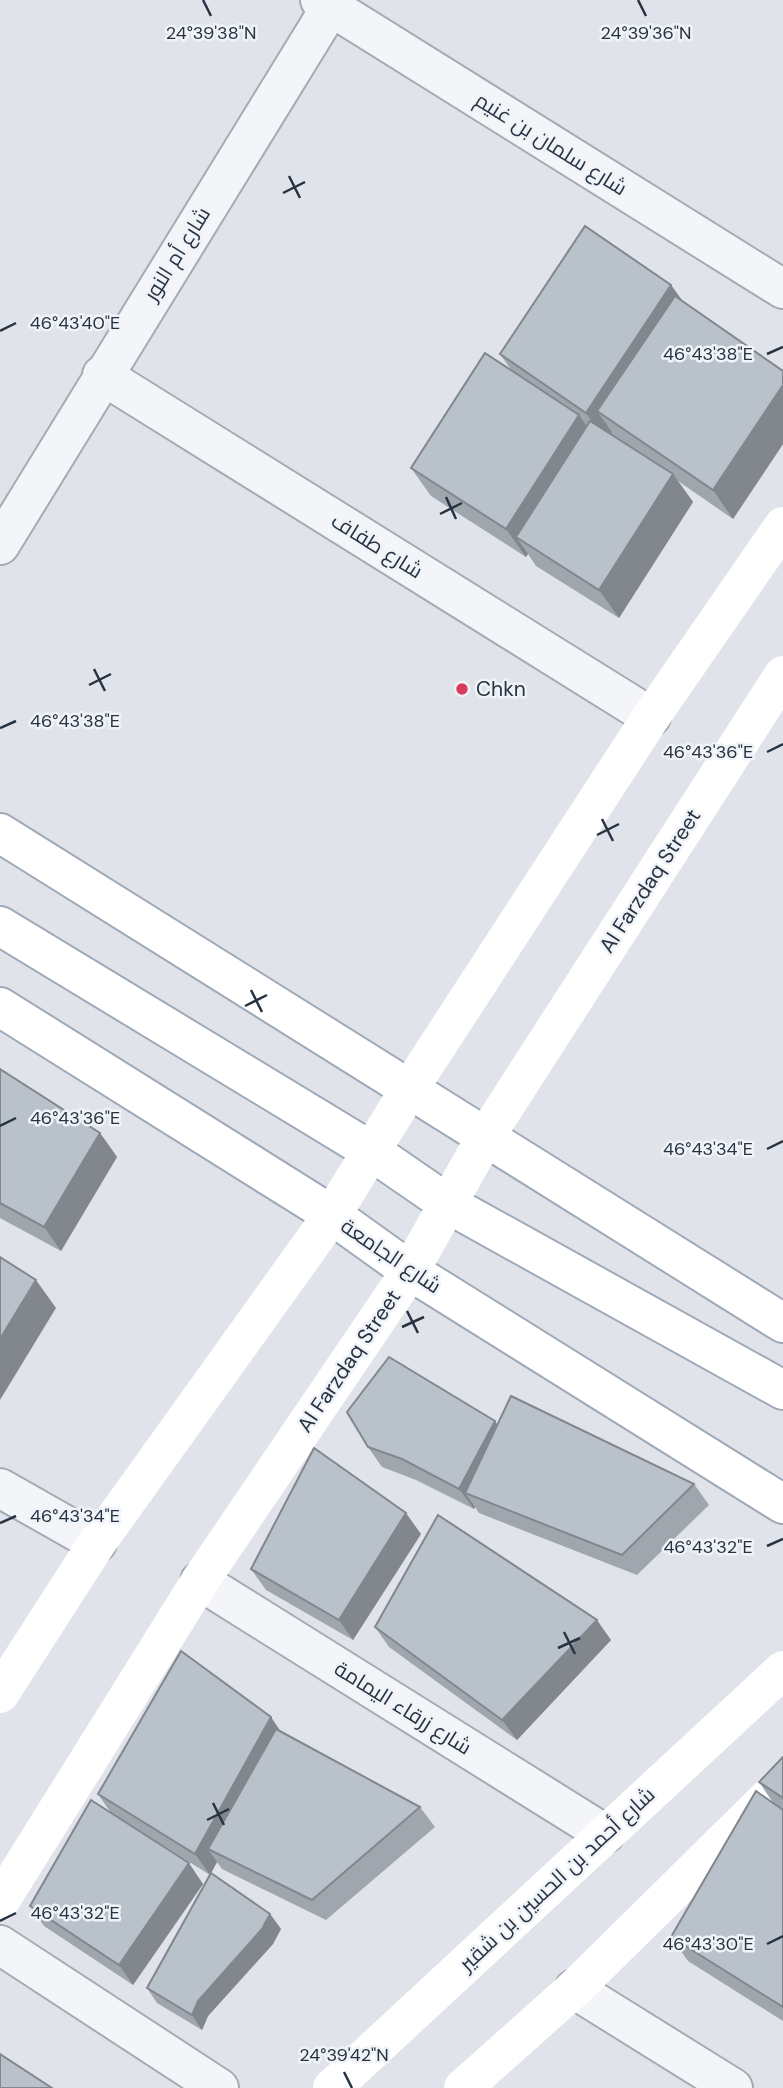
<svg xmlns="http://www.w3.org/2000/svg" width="783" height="2088" viewBox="0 0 783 2088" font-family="'DM Sans',Cairo,sans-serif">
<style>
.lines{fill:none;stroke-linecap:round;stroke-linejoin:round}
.street-casing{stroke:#a5abb5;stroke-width:42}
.primary-casing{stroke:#9eaab7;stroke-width:42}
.street{stroke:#f3f5f8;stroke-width:38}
.secondary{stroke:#fff;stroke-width:38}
.primary{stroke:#fff;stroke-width:38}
.wall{fill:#9fa6ae}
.shaded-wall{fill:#82878d}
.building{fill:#b9c1ca;stroke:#82878d;stroke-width:2}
.ticks{fill:none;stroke:#273343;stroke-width:2.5}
.poi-dot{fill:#d93b5d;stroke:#f0f3f7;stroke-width:2.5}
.labels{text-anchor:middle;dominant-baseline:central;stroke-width:5;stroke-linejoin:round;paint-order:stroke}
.street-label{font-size:21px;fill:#273343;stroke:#f0f3f7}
.poi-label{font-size:21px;fill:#273343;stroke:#f0f3f7;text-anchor:start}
.ticks-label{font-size:18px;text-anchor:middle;fill:#273343;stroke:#f0f3f7;stroke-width:5;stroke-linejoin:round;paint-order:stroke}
</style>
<rect width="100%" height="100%" fill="#e0e4ea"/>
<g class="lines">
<defs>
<path id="street" d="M 320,0 L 783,289
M 102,375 L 651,717
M 0,545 L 335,0
M 0,1488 L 97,1543
M 200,1581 L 605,1834
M 0,1945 L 219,2088
M 574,1989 L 733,2088"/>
<path id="primary" d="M 0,833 L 783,1323
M 0,926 L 371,1151 L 448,1204 L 783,1390
M 0,1007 L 332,1215 L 410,1271 L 783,1504"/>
</defs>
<use href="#street" class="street-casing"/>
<use href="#primary" class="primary-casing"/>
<use href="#street" class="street"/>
<path class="secondary" d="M 0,1694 L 97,1543 L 332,1215 L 410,1088 L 651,717 L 783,526
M 0,1902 L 200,1581 L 410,1271 L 486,1136 L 783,675
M 332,2088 L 783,1670
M 463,2088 L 574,1989 L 783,1783"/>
<use href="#primary" class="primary"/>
</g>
<path class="wall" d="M 671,285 L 684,303 L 783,371 L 783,444 L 733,519 L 678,481 L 693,502 L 619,618 L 536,566 L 528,554 L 526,557 L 431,496 L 411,468 L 512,371 L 500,354 Z
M 0,1069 L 100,1133 L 117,1157 L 61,1251 L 0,1218 Z
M 497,1424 L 694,1484 L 709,1505 L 637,1575 L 479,1513 L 475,1507 L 474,1509 L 416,1480 L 382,1467 L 368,1447 Z
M 421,1534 L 353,1640 L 266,1590 L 251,1569 Z
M 375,1627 L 611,1640 L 517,1740 L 389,1647 Z
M 282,1733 L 420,1807 L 435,1827 L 326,1920 L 222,1869 L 217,1862 L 210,1875 L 135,1828 L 203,1884 L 133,1985 L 44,1926 L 30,1906 L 111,1813 L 98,1794 Z
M 783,1757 L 783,2021 L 688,1961 L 671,1937 L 774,1804 L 759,1782 Z
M 270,1914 L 281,1929 L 273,1944 L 208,2016 L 202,2030 L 157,2003 L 147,1988 Z"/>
<path class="shaded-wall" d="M 671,285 L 691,313 L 597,411 L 612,432 L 606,441 L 586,413 Z
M 783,385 L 783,444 L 733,519 L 713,490 Z
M 579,415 L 599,444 L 516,537 L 528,554 L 526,557 L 506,529 Z
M 673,474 L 693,502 L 619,618 L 599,590 Z
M 100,1133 L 117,1157 L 61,1251 L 44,1227 Z
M 36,1280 L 56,1308 L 0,1400 L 0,1339 Z
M 495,1421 L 509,1441 L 465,1493 L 475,1507 L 474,1509 L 459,1489 Z
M 406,1513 L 421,1534 L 353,1640 L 339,1620 Z
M 597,1620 L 611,1640 L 517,1740 L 502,1720 Z
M 271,1717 L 285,1738 L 208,1849 L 217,1862 L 210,1875 L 195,1854 Z
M 189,1863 L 203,1884 L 133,1985 L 119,1965 Z
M 270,1914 L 281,1929 L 273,1944 L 208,2016 L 202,2030 L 192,2015 L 198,2001 Z"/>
<path class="building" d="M 585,226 L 671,285 L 586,413 L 500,354 Z
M 675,296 L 783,371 L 783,385 L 713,490 L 597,411 Z
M 485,353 L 579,415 L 506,529 L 411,468 Z
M 590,421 L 673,474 L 599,590 L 516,537 Z
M 0,1069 L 100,1133 L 44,1227 L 0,1203 Z
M 0,1257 L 36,1280 L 0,1339 Z
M 389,1357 L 495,1421 L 459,1489 L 402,1459 L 368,1447 L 347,1412 Z
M 511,1396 L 694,1484 L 622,1555 L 465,1493 Z
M 314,1448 L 406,1513 L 339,1620 L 251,1569 Z
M 438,1515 L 597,1620 L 502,1720 L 375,1627 Z
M 181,1651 L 271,1717 L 195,1854 L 98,1794 Z
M 276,1729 L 420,1807 L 312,1900 L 208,1849 Z
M 783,1757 L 783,1798 L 759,1782 Z
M 756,1791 L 783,1810 L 783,2007 L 671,1937 Z
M 91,1800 L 189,1863 L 119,1965 L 30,1906 Z
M 211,1873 L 270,1914 L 262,1929 L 198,2001 L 192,2015 L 147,1988 Z
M 0,2054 L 52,2088 L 0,2088 Z"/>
<path class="ticks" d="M 203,0 L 211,16M 638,0 L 646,16M 289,176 L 300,198M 283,193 L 305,182M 0,331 L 16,323M 767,354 L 783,347M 446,497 L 456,519M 440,514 L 462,503M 94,669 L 105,691M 89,685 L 111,674M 0,728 L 16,721M 767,752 L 783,744M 602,819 L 613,841M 597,835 L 619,824M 251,990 L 262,1012M 245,1006 L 267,995M 0,1126 L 16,1118M 767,1149 L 783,1141M 407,1311 L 418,1333M 402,1327 L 424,1317M 0,1523 L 16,1516M 767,1546 L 783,1539M 564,1632 L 575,1654M 558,1648 L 580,1638M 213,1803 L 224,1825M 207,1820 L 229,1809M 0,1921 L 16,1913M 767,1944 L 783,1936M 344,2072 L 352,2088"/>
<circle class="poi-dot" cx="462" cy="689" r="7"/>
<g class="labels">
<g class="street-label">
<text transform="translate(551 144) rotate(32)">شارع سلمان بن غنيم</text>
<text transform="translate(177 254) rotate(-58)">شارع أم النور</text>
<text transform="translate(377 546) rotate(32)">شارع طفاف</text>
<text transform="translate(650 881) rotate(-57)">Al Farzdaq Street</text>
<text transform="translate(391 1256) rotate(34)">شارع الجامعة</text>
<text transform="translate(349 1361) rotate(-56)">Al Farzdaq Street</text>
<text transform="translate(403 1708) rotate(32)">شارع زرقاء اليمامة</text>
<text transform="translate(557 1879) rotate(-43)">شارع أحمد بن الحسين بن شقير</text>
</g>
<g class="poi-label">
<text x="476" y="689">Chkn</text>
</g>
</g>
<g class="ticks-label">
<text x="211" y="39">24°39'38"N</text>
<text x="646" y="39">24°39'36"N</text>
<text x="75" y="329">46°43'40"E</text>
<text x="708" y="360">46°43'38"E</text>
<text x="75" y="727">46°43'38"E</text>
<text x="708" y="758">46°43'36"E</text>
<text x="75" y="1124">46°43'36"E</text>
<text x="708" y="1155">46°43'34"E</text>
<text x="75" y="1522">46°43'34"E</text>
<text x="708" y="1553">46°43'32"E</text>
<text x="75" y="1919">46°43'32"E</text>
<text x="708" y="1950">46°43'30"E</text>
<text x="344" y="2061">24°39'42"N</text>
</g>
</svg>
